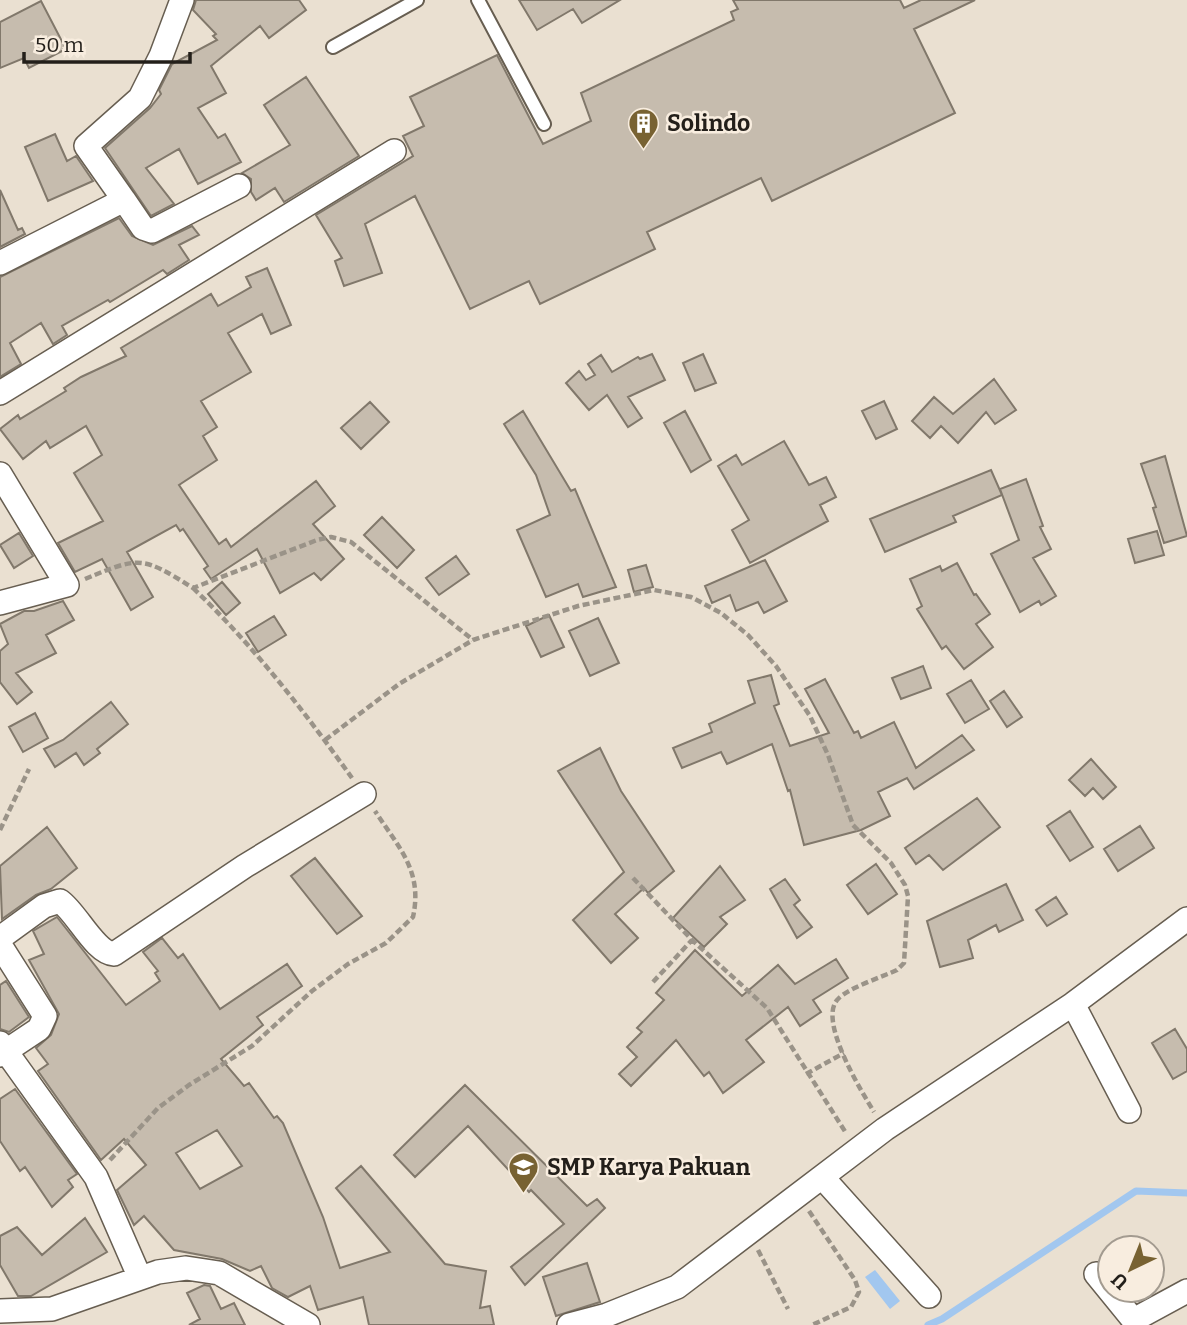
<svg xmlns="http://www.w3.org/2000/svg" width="1187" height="1325" viewBox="0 0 1187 1325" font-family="Bitter,serif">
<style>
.water{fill:#a2c7ef}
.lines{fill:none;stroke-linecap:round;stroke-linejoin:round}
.stream{stroke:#a2c7ef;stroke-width:7}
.building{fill:#c6bcae;stroke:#81786b;stroke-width:2;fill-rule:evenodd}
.lane-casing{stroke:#675e51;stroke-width:16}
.street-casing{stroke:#675e51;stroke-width:26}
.path{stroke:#9a9388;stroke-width:4.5;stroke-dasharray:7 3.5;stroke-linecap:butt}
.lane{stroke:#fff;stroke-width:12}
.street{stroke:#fff;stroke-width:23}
.labels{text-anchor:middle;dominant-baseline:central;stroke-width:5;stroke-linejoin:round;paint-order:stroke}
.poi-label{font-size:23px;font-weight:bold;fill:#231f1a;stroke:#f8eddf;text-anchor:start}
</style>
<rect width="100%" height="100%" fill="#eae0d1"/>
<path class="water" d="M 875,1270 L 900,1301 L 890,1309 L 865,1277 Z"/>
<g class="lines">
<path class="stream" d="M 928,1325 L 942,1319 L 1136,1191 L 1187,1193"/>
</g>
<path class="building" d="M 196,0 L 299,0 L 306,10 L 269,38 L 260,26 L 211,66 L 226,93 L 198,108 L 218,138 L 225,134 L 241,162 L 198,184 L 179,149 L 146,168 L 174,204 L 151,216 L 105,148 L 150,108 L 161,94 L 159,90 L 172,64 L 217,40 L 213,36 L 216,34 L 193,10 Z
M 519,0 L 620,0 L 582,23 L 573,9 L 537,30 Z
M 733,0 L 900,0 L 904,8 L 921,0 L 975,0 L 914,29 L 955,113 L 772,201 L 761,178 L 647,232 L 655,249 L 540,304 L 529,281 L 470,309 L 415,196 L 365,224 L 382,273 L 344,286 L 335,261 L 342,258 L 316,215 L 413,156 L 403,136 L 424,126 L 410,97 L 497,55 L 543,144 L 591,121 L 581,93 L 734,20 L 731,12 L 738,9 Z
M 41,1 L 66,49 L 29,68 L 24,58 L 0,68 L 0,22 Z
M 306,77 L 359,156 L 284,202 L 275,188 L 256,200 L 251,192 L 251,179 L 242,173 L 290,145 L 264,105 Z
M 55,134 L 67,161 L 76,156 L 93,181 L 48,201 L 25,147 Z
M 0,190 L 18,230 L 22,228 L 25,234 L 0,247 Z
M 119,218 L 132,236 L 153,245 L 192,226 L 199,235 L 179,245 L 189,260 L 167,274 L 163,270 L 110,302 L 108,300 L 62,326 L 67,335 L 53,344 L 41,323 L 10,343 L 21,364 L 0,377 L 0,277 Z
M 267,268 L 291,325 L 271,334 L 262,314 L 228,333 L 251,372 L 201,401 L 217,427 L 203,436 L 217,460 L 179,485 L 219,544 L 226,539 L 231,547 L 316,481 L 335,506 L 313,524 L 344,559 L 321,580 L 314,573 L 280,593 L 257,549 L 211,579 L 204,569 L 208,566 L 183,529 L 180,531 L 176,525 L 127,552 L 153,597 L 131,610 L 102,559 L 75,572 L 58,543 L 103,521 L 74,473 L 102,455 L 86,426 L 50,448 L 46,441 L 23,459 L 0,429 L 18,415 L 20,419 L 66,391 L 64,388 L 81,377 L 126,356 L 121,348 L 211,294 L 218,306 L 251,287 L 246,277 Z
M 652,354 L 665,380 L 628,397 L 642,418 L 628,427 L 607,395 L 589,410 L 566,383 L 579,371 L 586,380 L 595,375 L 588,364 L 601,355 L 612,372 L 638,357 L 640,359 Z
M 703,354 L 716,383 L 695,391 L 683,363 Z
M 994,379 L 1016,410 L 995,424 L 986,412 L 958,443 L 941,426 L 930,438 L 912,421 L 934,397 L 953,414 Z
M 884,401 L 897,429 L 876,439 L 862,411 Z
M 370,402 L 389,422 L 361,449 L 341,428 Z
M 523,411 L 571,491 L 575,489 L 616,587 L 583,597 L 578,584 L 546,597 L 517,530 L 550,515 L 536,475 L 504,424 Z
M 685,411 L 711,460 L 691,472 L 664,423 Z
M 784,441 L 809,485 L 826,477 L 836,497 L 820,505 L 828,521 L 750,563 L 732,530 L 749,520 L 718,466 L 736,455 L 742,465 Z
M 1165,456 L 1187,536 L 1164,543 L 1153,508 L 1156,507 L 1141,464 Z
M 991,470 L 1002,495 L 953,516 L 956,522 L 885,552 L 870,519 Z
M 1026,479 L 1043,526 L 1040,527 L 1051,549 L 1033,558 L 1056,596 L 1041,605 L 1039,601 L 1020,612 L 991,554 L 1019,540 L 1000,489 Z
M 382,517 L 414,550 L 397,568 L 364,535 Z
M 1157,531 L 1164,555 L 1135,563 L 1128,539 Z
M 19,533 L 33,556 L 14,568 L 0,545 Z
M 456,556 L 469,574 L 439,595 L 426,578 Z
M 765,560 L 787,601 L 764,613 L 758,602 L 736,611 L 730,595 L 712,603 L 705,586 Z
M 957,563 L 974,595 L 976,594 L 990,614 L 976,624 L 993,647 L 964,669 L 946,646 L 942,649 L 917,609 L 922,606 L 910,579 L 940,566 L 942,571 Z
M 646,565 L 653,587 L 634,592 L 628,570 Z
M 222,582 L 240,603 L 226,615 L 208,594 Z
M 63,601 L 74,620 L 46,635 L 56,653 L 16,673 L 32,692 L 17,704 L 0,682 L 0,651 L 8,644 L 0,624 L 24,611 L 34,611 Z
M 549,615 L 564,647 L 541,657 L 526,626 Z
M 274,616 L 286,635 L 258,652 L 246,633 Z
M 598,618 L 619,663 L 590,676 L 569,631 Z
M 923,666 L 931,688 L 901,699 L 892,678 Z
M 771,675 L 779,704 L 774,706 L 790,746 L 829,733 L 805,689 L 825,679 L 854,733 L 858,731 L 861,738 L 894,722 L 916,768 L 962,735 L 974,750 L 914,789 L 907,778 L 878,792 L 890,816 L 861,830 L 804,845 L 790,790 L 788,791 L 772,744 L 727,764 L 721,752 L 682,768 L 673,748 L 712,732 L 709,724 L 755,703 L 748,681 Z
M 971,680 L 989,709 L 965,723 L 947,694 Z
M 1004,691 L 1022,717 L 1007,727 L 990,701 Z
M 111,702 L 128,724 L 97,749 L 100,753 L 84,765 L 76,753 L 55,767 L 44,749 L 63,740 Z
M 35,713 L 48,738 L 23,752 L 9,727 Z
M 600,748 L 621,791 L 674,871 L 648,893 L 644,888 L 615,914 L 638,938 L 611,963 L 573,920 L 624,872 L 558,771 Z
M 1091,759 L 1116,787 L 1103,799 L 1093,788 L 1085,796 L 1069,780 Z
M 977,798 L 1000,827 L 943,870 L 929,855 L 916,864 L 905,848 Z
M 1070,811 L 1093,847 L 1070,861 L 1047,826 Z
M 1140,826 L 1154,848 L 1118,871 L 1104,849 Z
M 47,827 L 77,868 L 51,889 L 36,895 L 2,919 L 0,866 Z
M 315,858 L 362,916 L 337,934 L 291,876 Z
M 876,864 L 897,894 L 868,914 L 847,885 Z
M 720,866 L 745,900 L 720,917 L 727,924 L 704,947 L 673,918 Z
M 785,879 L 800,900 L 794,905 L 812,927 L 797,938 L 770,889 Z
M 1006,884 L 1023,920 L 999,932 L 996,925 L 968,940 L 973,958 L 940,967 L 927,921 Z
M 1056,897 L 1067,914 L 1047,926 L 1036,910 Z
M 57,917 L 126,1005 L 160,981 L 155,973 L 158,971 L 143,952 L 162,938 L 178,958 L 183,954 L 220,1009 L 287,964 L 302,986 L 257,1017 L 263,1025 L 221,1059 L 244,1086 L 249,1083 L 274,1118 L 277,1116 L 283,1123 L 323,1217 L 340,1268 L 390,1252 L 336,1188 L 361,1166 L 445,1264 L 486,1271 L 480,1308 L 490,1306 L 494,1325 L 369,1325 L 363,1297 L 318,1310 L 310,1286 L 288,1297 L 272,1288 L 261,1266 L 250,1271 L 222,1259 L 174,1250 L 144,1216 L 134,1225 L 117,1190 L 146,1165 L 124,1139 L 101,1160 L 38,1071 L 48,1064 L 36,1048 L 51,1035 L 59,1014 L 29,960 L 44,954 L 33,931 ZM 217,1130 L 242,1166 L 200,1189 L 176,1153 Z
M 695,950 L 742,996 L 778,965 L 795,984 L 836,959 L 848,978 L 813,1000 L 821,1012 L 800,1026 L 788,1007 L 746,1040 L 764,1062 L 723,1093 L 709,1072 L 704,1076 L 676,1040 L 631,1086 L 619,1074 L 637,1057 L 627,1047 L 642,1032 L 637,1028 L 664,1000 L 656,993 Z
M 6,981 L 29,1017 L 9,1032 L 0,1029 L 0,985 Z
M 1175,1029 L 1187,1049 L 1187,1071 L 1173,1079 L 1152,1043 Z
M 465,1085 L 587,1206 L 597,1199 L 605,1208 L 525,1285 L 511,1267 L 564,1224 L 531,1190 L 529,1192 L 468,1126 L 415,1177 L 394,1155 Z
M 15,1089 L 77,1174 L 68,1180 L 73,1187 L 52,1207 L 25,1167 L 20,1171 L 0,1141 L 0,1099 Z
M 85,1218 L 107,1252 L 31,1296 L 18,1296 L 0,1265 L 0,1236 L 17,1227 L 42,1255 Z
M 587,1263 L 600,1302 L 556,1316 L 543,1277 Z
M 204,1285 L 210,1286 L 221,1309 L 234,1303 L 245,1325 L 189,1325 L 200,1319 L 187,1293 Z"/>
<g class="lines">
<defs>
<path id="lane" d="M 478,0 L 544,124
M 333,47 L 417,0"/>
<path id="street" d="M 124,200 L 143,228 L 152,231 L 239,186
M 0,263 L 124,200 L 86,146 L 140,98 L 161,56 L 182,0
M 0,393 L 394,151
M 0,474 L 67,585 L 0,603
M 0,938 L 44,906 L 60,901 C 77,913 95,953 114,954 L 245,866 L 364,794
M 0,945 L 45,1016 L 39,1029 L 0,1055
M 1073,1004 L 1129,1111
M 0,1043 L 96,1177 L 140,1278
M 823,1178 L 929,1296
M 1096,1274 L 1131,1317 L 1139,1317 L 1187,1291
M 0,1311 L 52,1309 L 158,1272 L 186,1268 L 219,1273 L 308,1325
M 569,1325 L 607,1315 L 677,1287 L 885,1129 L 1073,1004 L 1187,919"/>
</defs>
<use href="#lane" class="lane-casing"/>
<use href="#street" class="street-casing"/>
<path class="path" d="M 85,579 C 140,556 142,556 193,588 L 317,540 L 331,537 L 351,542 L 473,640
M 193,588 C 253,645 304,711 352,778
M 325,740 L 399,684 L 473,640 L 578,606 L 654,590 L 691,597 L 721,613 L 748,635 L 776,666 L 810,716 L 828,755 L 853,825 L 891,863 L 905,885 L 908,896 L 904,963 L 897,970 C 882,977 848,988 838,999 C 817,1020 862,1092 874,1112
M 0,830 L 29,769
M 633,878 L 692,940 L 767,1008 L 846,1133
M 653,982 L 692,940
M 806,1074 L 844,1053
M 110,1160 L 158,1108 L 189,1085 L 252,1046 L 312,991 L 348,964 L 386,943 L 413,917 C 423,871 399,848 375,811
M 809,1211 L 855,1280 L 859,1292 L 851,1307 L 812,1325
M 758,1250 L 788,1309"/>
<use href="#lane" class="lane"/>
<use href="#street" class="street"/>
</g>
<defs>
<symbol id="building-pin" viewBox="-11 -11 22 30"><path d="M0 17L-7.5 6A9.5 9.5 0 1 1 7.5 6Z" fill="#786232" stroke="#f8eddf"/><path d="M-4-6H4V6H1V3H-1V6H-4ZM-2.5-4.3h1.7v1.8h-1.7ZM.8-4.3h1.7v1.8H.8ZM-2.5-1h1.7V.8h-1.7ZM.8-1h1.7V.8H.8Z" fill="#fff"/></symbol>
<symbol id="school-pin" viewBox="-11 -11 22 30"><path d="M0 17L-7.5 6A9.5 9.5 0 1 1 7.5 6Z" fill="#786232" stroke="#f8eddf"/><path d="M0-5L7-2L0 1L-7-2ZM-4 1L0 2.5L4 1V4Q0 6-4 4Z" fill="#fff"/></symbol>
</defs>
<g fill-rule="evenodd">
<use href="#building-pin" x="626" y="106" width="35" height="47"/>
<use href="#school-pin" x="506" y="1150" width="35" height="47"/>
</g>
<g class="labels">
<g class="poi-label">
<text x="667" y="123">Solindo</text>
<text x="547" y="1167">SMP Karya Pakuan</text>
</g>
</g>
<g transform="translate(1131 1269) rotate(223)"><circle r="33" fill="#f8eddf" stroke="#a39b90" stroke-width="2"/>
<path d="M0-5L12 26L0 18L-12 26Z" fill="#786232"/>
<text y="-10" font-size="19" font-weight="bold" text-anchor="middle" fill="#231f1a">U</text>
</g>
<path d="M24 52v10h166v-10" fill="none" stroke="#231f1a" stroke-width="3.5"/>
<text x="35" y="52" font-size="21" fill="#231f1a" stroke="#f8eddf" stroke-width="5" paint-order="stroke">50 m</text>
</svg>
